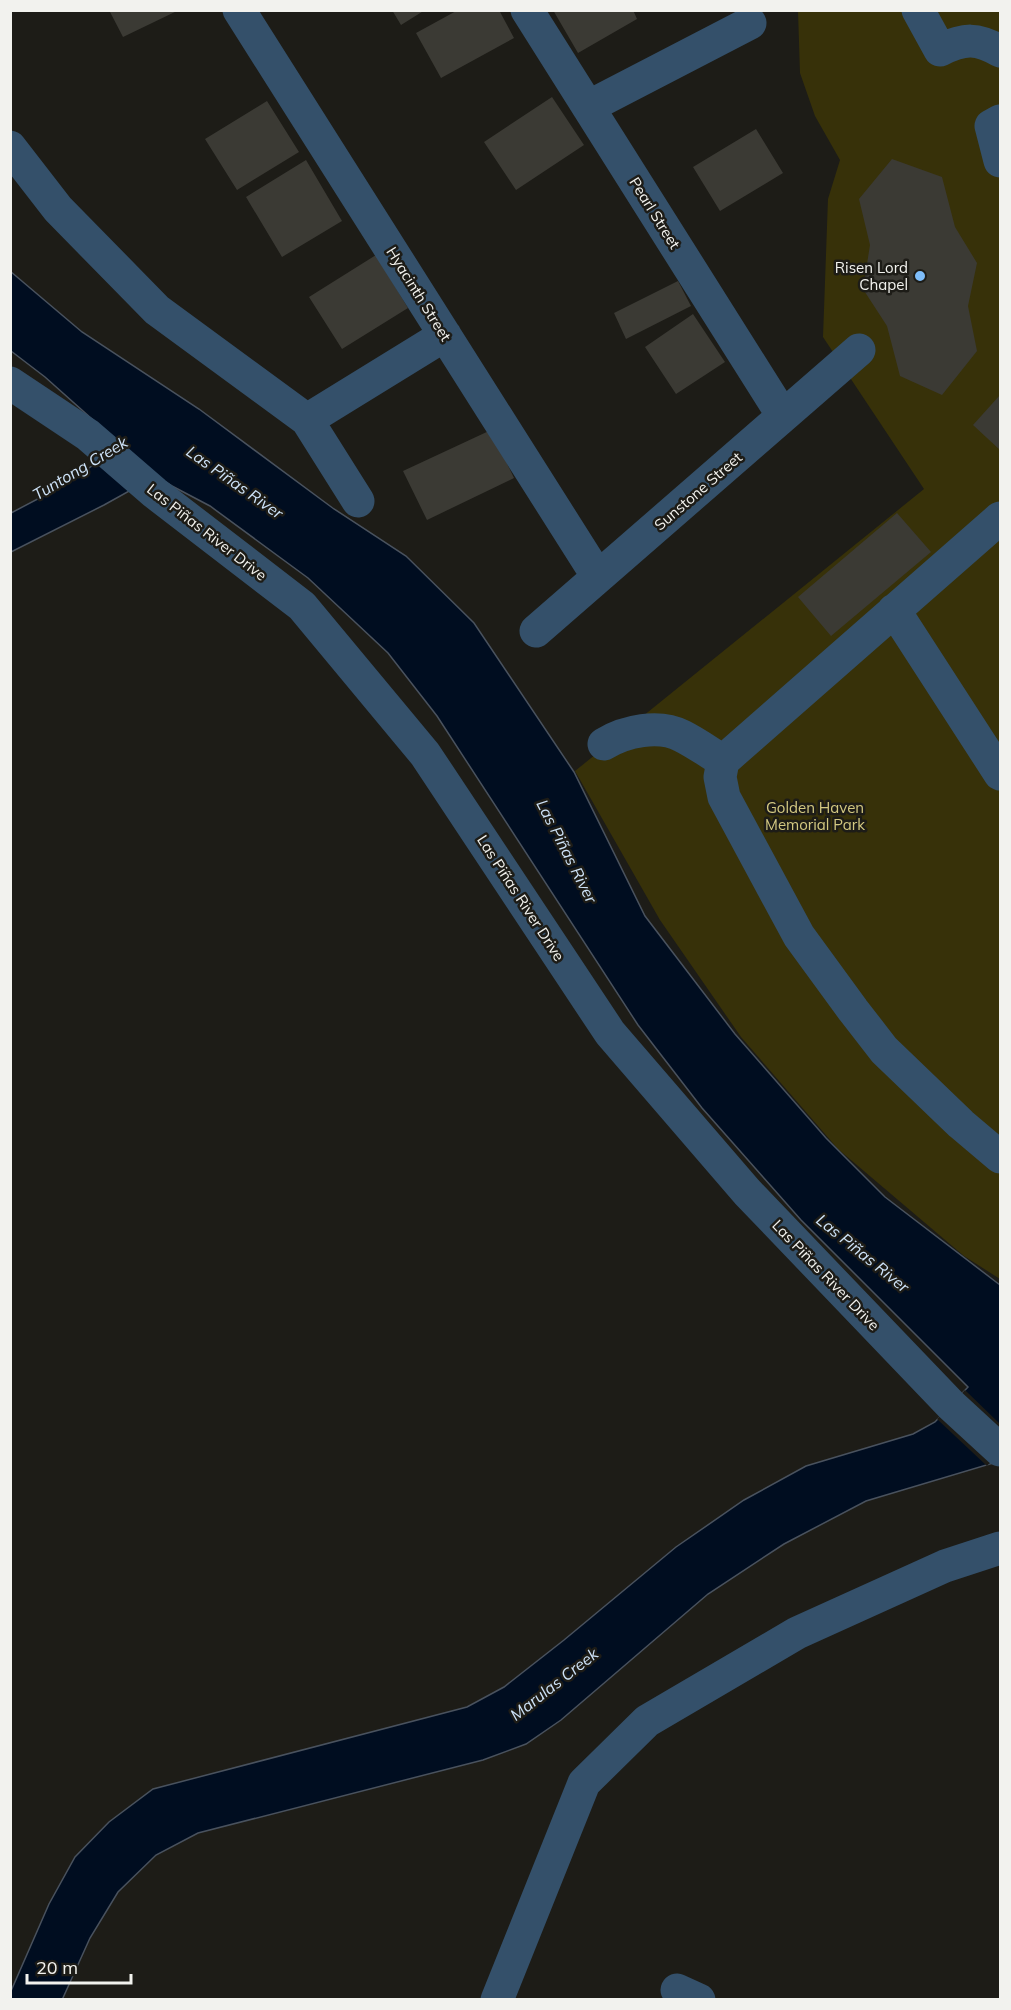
<svg xmlns="http://www.w3.org/2000/svg" width="1011" height="2010" viewBox="0 0 1011 2010" font-family="Mulish,sans-serif">
<style>
.green{fill:#373109}
.water{fill:#000d20;stroke:#49525e;stroke-width:1.5}
.pier{fill:#1d1c17}
.building{fill:#3b3a34}
.lines{fill:none;stroke-linecap:round;stroke-linejoin:round}
.minor{stroke:#34506a;stroke-width:33}
.poi-dot{fill:#7ebdf9;stroke:#1d1c17;stroke-width:2}
.labels{text-anchor:middle;dominant-baseline:central;stroke-width:5;stroke-linejoin:round;paint-order:stroke}
.street-label{font-size:15px;fill:#f2f2ee;stroke:#1d1c17}
.poi-label{font-size:15px;fill:#f2f2ee;stroke:#1d1c17;text-anchor:end}
.park-label{font-size:15px;fill:#d3c881;stroke:#1d1c17}
.water-label{font-size:16px;font-style:italic;fill:#cfe4f9;stroke:#1d1c17}
</style>
<rect width="100%" height="100%" fill="#1d1c17"/>
<path class="green" d="M 798,11 L 1000,11 L 1000,1279 L 964,1256 L 838,1149 L 741,1037 L 660,920 L 575,771 L 924,489 L 823,337 L 828,199 L 840,160 L 815,116 L 800,73 Z"/>
<path class="water" d="M 10,271 L 82,332 L 199,409 L 334,509 L 406,556 L 474,623 L 574,772 L 645,916 L 735,1034 L 826,1138 L 885,1197 L 1000,1285 L 1000,1461 L 866,1501 L 784,1544 L 708,1594 L 561,1720 L 526,1744 L 483,1760 L 198,1833 L 156,1855 L 118,1892 L 90,1938 L 62,2000 L 11,1999 L 11,1991 L 49,1904 L 75,1857 L 109,1822 L 153,1789 L 467,1707 L 504,1687 L 564,1640 L 676,1547 L 744,1500 L 806,1466 L 913,1434 L 935,1422 L 968,1387 L 801,1220 L 702,1108 L 638,1025 L 437,716 L 388,653 L 308,578 L 210,506 L 172,486 L 156,476 L 104,505 L 11,552 L 11,513 L 68,483 L 121,445 L 45,377 L 11,351 Z"/>
<path class="pier" d="M 965,1390 L 1000,1424 L 1000,1451 L 987,1466 L 937,1419 Z"/>
<path class="building" d="M 109,10 L 179,10 L 123,37 Z
M 392,10 L 425,10 L 401,25 Z
M 458,10 L 499,10 L 514,38 L 441,78 L 416,33 Z
M 553,10 L 633,10 L 637,19 L 578,53 Z
M 552,97 L 584,145 L 516,190 L 484,142 Z
M 267,101 L 299,152 L 237,190 L 205,139 Z
M 756,129 L 783,173 L 720,211 L 693,167 Z
M 892,159 L 942,177 L 955,227 L 977,263 L 968,306 L 977,351 L 942,395 L 900,376 L 887,326 L 863,289 L 870,245 L 859,199 Z
M 306,160 L 342,221 L 282,257 L 246,197 Z
M 376,255 L 408,308 L 342,349 L 309,297 Z
M 678,281 L 691,306 L 626,339 L 614,313 Z
M 693,314 L 725,362 L 676,394 L 645,347 Z
M 1000,395 L 1000,450 L 973,425 Z
M 491,430 L 514,478 L 427,520 L 403,471 Z
M 897,513 L 931,552 L 831,636 L 798,597 Z"/>
<g class="lines">
<path class="minor" d="M 239,10 L 598,577
M 527,10 L 783,416
M 918,10 L 940,50 C 965,38 977,38 1000,51
M 588,107 L 750,23
M 1000,121 L 991,126 L 1000,161
M 10,147 L 58,209 L 157,310 L 307,420 L 358,501
M 10,383 L 88,435 L 155,493 L 302,606 L 425,754 L 610,1033 L 747,1192 L 951,1405 L 1000,1450
M 307,420 L 445,335
M 1000,518 L 723,761 L 720,777 L 724,797 L 799,936 L 853,1010 L 884,1050 L 961,1124 L 1000,1157
M 894,610 L 1000,774
M 536,631 L 859,350
M 604,744 C 625,731 659,724 682,736 C 696,743 710,753 723,761
M 677,1990 L 699,2000
M 497,2000 L 584,1783 L 647,1721 L 797,1633 L 945,1566 L 1000,1548"/>
</g>
<circle class="poi-dot" cx="920" cy="276" r="6"/>
<g class="labels">
<g class="street-label">
<text transform="translate(655 213) rotate(58)">Pearl Street</text>
<text transform="translate(419 294) rotate(58)">Hyacinth Street</text>
<text transform="translate(698 491) rotate(-41)">Sunstone Street</text>
<text transform="translate(207 532) rotate(38)">Las Piñas River Drive</text>
<text transform="translate(521 898) rotate(57)">Las Piñas River Drive</text>
<text transform="translate(826 1275) rotate(46)">Las Piñas River Drive</text>
</g>
<g class="poi-label">
<text x="908" y="267">Risen Lord<tspan x="908" dy="17">Chapel</tspan></text>
</g>
<g class="park-label">
<text x="815" y="807">Golden Haven<tspan x="815" dy="17">Memorial Park</tspan></text>
</g>
<g class="water-label">
<text transform="translate(80 468) rotate(-31)">Tuntong Creek</text>
<text transform="translate(235 482) rotate(35)">Las Piñas River</text>
<text transform="translate(567 851) rotate(63)">Las Piñas River</text>
<text transform="translate(863 1253) rotate(39)">Las Piñas River</text>
<text transform="translate(554 1684) rotate(-38)">Marulas Creek</text>
</g>
</g>
<rect width="1011" height="2010" fill="none" stroke="#f2f2ee" stroke-width="24"/>
<path d="M27 1974v9h104v-9" fill="none" stroke="#f2f2ee" stroke-width="3"/>
<text x="36" y="1974" font-size="18" fill="#f2f2ee" stroke="#1d1c17" stroke-width="4.5" paint-order="stroke">20 m</text>
</svg>
